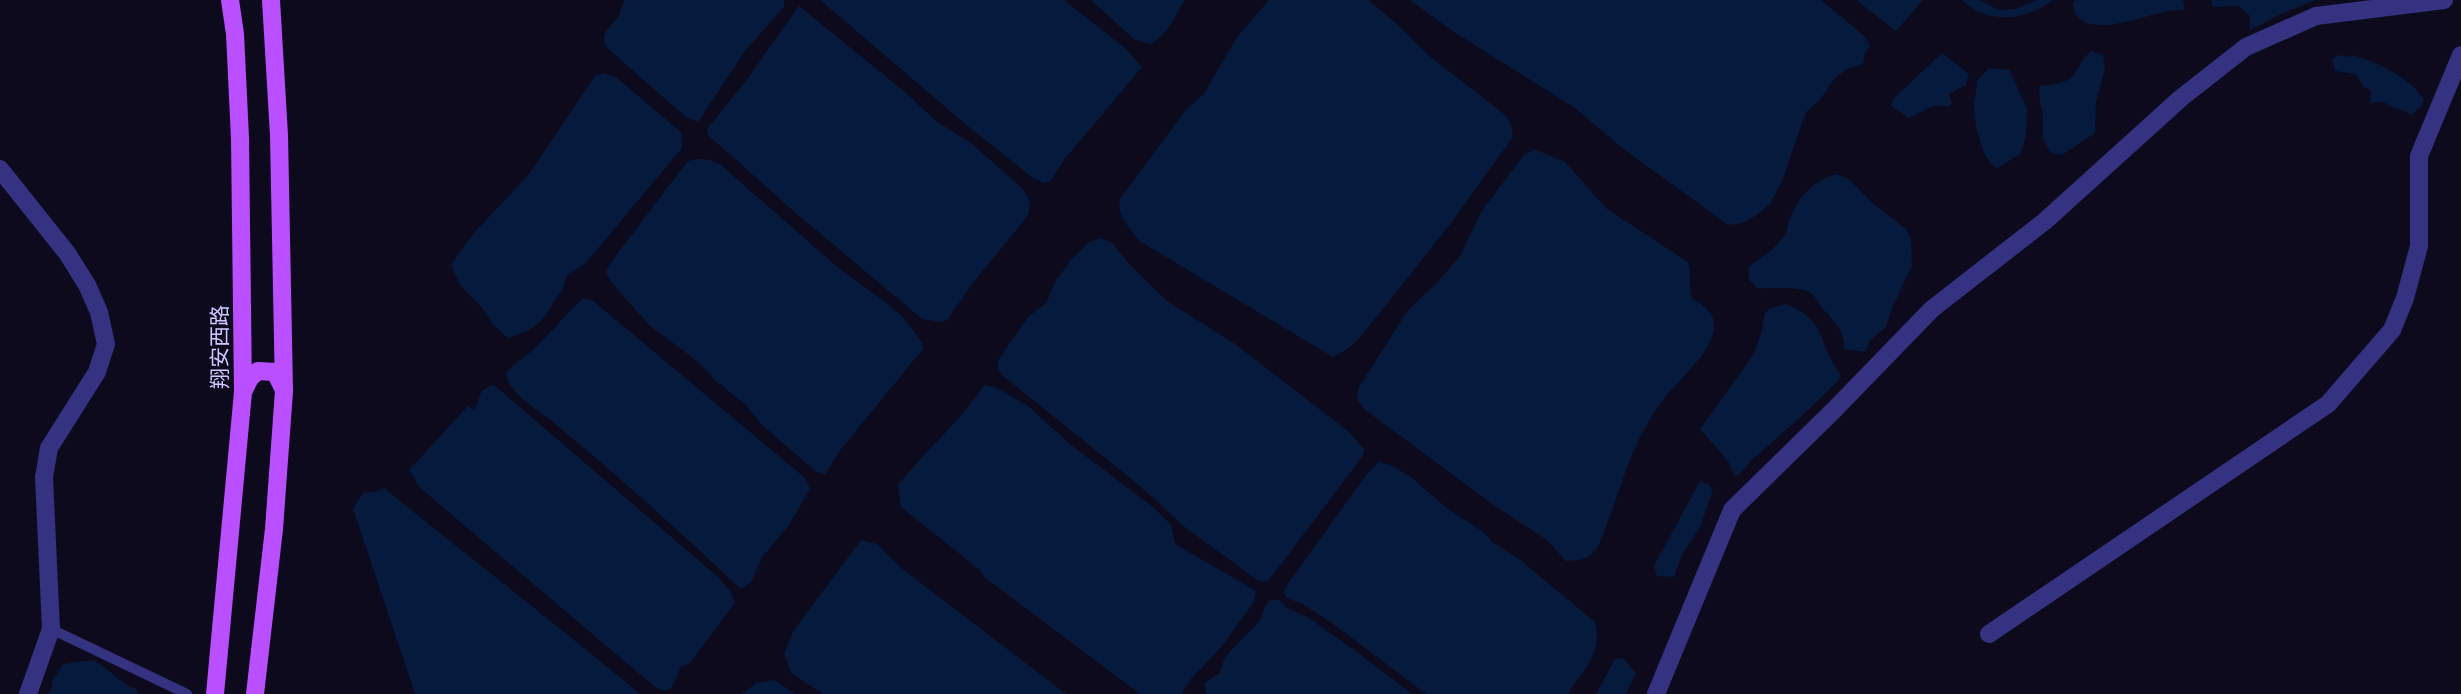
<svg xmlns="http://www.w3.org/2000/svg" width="2461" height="694" viewBox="0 0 2461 694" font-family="Signika,'Noto Sans SC',sans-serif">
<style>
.water{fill:#051a3c}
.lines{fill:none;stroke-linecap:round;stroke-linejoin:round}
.service{stroke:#343281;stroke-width:10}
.minor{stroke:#343281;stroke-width:18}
.primary{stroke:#ba4fff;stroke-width:18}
.labels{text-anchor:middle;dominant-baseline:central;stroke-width:7;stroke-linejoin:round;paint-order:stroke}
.street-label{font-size:21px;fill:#cdc8ff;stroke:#0e0a1e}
</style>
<rect width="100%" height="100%" fill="#0e0a1e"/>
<path class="water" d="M 625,0 L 784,0 L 784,7 L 745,51 L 698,122 L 687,118 L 606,47 C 600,32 610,28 618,17 C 621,12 622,5 625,0 Z
M 820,0 L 1064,0 L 1126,49 L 1142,67 L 1063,161 L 1050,182 L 1044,183 L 1033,178 L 964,123 Z
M 1091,0 L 1185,0 C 1172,19 1171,31 1151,44 L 1135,40 Z
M 1269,0 L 1368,0 L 1398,25 L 1428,55 L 1504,114 L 1511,124 L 1513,137 L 1451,223 L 1362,335 L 1349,348 L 1333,357 L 1141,242 C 1131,230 1116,216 1120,199 L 1187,108 L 1203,95 L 1237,37 Z
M 1410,0 L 1821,0 L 1863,35 L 1870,46 L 1865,53 L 1863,64 L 1847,69 L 1835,78 L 1819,101 L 1806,112 L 1782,181 L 1770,204 L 1757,215 L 1742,223 L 1728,225 L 1621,147 L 1575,108 L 1451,30 Z
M 1856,0 L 1923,0 L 1896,31 Z
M 1962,0 L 1979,0 L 1999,10 L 2015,9 L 2037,0 L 2053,0 C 2026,21 1987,25 1962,0 Z
M 2076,0 L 2183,0 L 2185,10 C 2180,10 2174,10 2168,11 C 2145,15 2076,45 2073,3 Z
M 2211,0 L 2316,0 L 2281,14 L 2250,30 L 2250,16 L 2239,6 L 2213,7 Z
M 799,6 L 906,93 L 936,121 L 972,144 L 1023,189 C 1031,200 1032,206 1026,218 L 973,283 L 947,320 L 941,322 L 922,319 L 790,208 L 708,135 L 707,129 L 746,81 Z
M 2091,51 L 2103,55 L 2105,69 L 2096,102 L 2095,133 L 2062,155 L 2051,153 L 2043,138 L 2043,115 L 2039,95 L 2040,86 C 2053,84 2070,84 2077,70 C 2082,62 2083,58 2091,51 Z
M 1942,53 L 1969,74 L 1966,85 L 1949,94 L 1952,103 L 1949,106 L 1933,106 L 1909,118 L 1891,106 L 1893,99 Z
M 2337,55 L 2347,57 L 2353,55 C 2376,62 2412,78 2424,100 L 2421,107 L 2411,115 C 2404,108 2392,110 2384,102 L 2370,103 L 2371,90 L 2364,87 L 2355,74 L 2335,71 L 2332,60 Z
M 1989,68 L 2009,70 L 2027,108 L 2026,136 L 2020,154 L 1997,168 C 1982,162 1973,119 1974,104 C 1975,96 1977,89 1977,81 Z
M 603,73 L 617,78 L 681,132 L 682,148 L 585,264 L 568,274 L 562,290 L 542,320 L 528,331 L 508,338 L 492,324 L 485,311 L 460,285 L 451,265 L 474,233 L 529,174 L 595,76 Z
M 1534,149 L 1565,162 L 1607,209 L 1688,262 C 1692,275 1688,286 1692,299 C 1745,323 1689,369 1667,395 C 1657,407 1648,421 1641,435 C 1627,462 1619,493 1608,521 C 1604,531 1600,546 1592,554 C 1585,561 1575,560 1566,561 L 1547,540 L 1491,503 L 1364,409 L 1357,399 L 1359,387 L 1408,310 L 1438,282 L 1460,256 L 1481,212 L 1523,156 Z
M 698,159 L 710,160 L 721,165 L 841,270 L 888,304 L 904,318 L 916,334 L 922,343 L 923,349 L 841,449 L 825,474 L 816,472 L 761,424 L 746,405 L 716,381 L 696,360 L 650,326 L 612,283 L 606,273 L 609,265 L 680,171 L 688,161 Z
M 1837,174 L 1850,180 L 1871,202 L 1906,229 L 1911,240 L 1912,266 L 1892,308 L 1886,327 L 1870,340 L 1866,352 L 1844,349 C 1845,331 1833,319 1821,307 C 1816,301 1816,294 1807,291 C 1791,286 1774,289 1757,288 L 1749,279 L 1748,267 C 1760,258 1778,248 1785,234 C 1788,229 1788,223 1790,218 C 1799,196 1814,180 1837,174 Z
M 1100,238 L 1112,243 L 1130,265 L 1167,301 L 1235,344 L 1349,432 L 1365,450 L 1362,457 L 1269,580 L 1264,582 L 1257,580 L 1182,525 L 1145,490 L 1002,375 L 997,366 L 999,359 L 1028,317 L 1046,303 L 1057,279 L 1071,260 L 1088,243 Z
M 583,298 L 592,300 L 805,478 L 810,489 L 789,525 L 763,556 L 751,582 L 741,589 C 680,532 617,475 553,422 C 538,410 508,393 506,373 C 515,362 526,357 536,347 C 552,331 567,313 583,298 Z
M 1785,304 C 1830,321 1816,343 1840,373 L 1839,380 C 1812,407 1783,433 1754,458 C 1746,464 1745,473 1735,476 L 1728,461 L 1700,429 L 1752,357 L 1762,332 L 1764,315 L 1770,308 Z
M 494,385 L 718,577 L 730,591 L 735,603 L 689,664 L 681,667 L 671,688 L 665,691 L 655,687 L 419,487 L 409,470 L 468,406 L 474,410 C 482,396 476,390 494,385 Z
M 984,385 L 995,387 L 1028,406 L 1071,445 L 1153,507 L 1171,525 L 1175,544 L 1256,591 L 1254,602 L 1222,646 L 1190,680 L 1182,694 L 1140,694 L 983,576 L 980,570 L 901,507 L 898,485 C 925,451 960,422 984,385 Z
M 1378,462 L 1390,465 L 1411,477 L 1448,509 L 1485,533 L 1492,542 L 1519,559 L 1595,622 C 1600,644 1594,658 1581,675 C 1576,682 1571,686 1569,694 L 1426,694 L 1332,623 L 1301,603 L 1286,598 L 1284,592 L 1287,585 L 1367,474 Z
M 1700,481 L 1709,485 L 1713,490 L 1700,527 L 1682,555 L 1674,577 L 1657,576 L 1654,566 Z
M 384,488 C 469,557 556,624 640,694 L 415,694 L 353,509 L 363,493 L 375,492 Z
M 861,540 L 877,544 L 900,567 L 1066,694 L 823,694 L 791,673 L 784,653 L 794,630 Z
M 1270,600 L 1280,600 L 1287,608 L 1309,618 L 1357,652 L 1412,694 L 1206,694 L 1205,682 L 1219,674 L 1225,657 L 1261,619 L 1264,609 Z
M 1623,658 L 1636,673 L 1626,694 L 1596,694 L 1615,659 Z
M 93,660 C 108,668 124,686 136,689 L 138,694 L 47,694 L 52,688 L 52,681 L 63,664 Z
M 775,680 L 795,694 L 742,694 L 756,683 Z"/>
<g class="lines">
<path class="service" d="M 51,629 L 187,694"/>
<path class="minor" d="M 0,169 L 67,253 L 87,285 L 99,312 L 106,344 L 97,372 L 49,448 L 44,477 L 51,629 L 28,694
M 1989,634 L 2328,404 L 2392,330 L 2405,298 L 2419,246 L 2419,156 L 2461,55
M 1656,694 L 1732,510 L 1834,410 L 1932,309 L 2045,221 L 2181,98 L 2246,47 L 2316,16 L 2444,0"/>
<path class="primary" d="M 244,390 L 250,378 L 258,371 L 275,372 L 283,388
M 215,694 L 243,392 L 240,138 L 235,34 L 230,0
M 255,694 L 274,529 L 284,391 L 279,135 L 271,0"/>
</g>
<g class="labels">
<g class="street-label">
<text transform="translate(220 347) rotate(-90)">翔安西路</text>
</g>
</g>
</svg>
